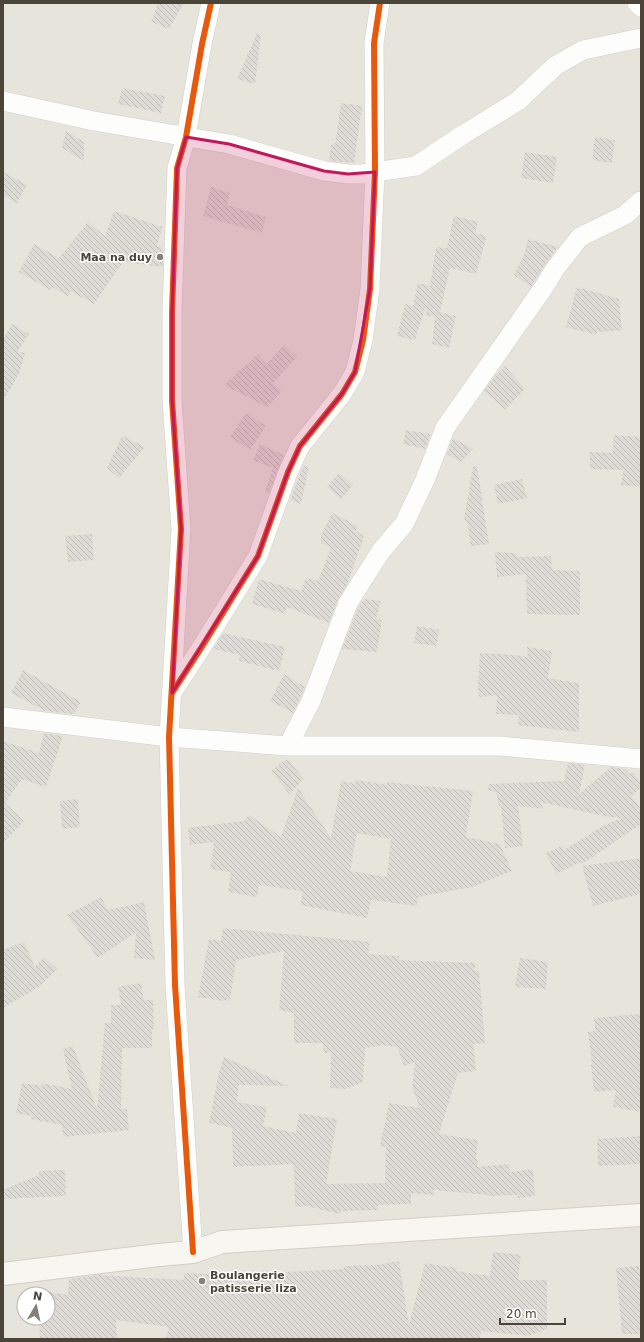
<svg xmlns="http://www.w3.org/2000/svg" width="644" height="1342" viewBox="0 0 644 1342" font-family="'DejaVu Sans',sans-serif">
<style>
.residential{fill:#e7e4dc;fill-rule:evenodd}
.building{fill:url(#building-back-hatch);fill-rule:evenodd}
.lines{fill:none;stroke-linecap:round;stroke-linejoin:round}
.street-casing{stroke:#d2d0cb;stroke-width:20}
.secondary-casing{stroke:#d3cfc5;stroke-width:24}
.street{stroke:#fdfdfc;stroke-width:19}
.secondary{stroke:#f7f6f1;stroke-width:22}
.cycleway-casing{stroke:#fff;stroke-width:8}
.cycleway{stroke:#e8590c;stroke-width:6}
.marked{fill:#c2185b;fill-opacity:0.2;stroke:#c2185b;stroke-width:3;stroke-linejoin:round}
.poi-dot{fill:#868178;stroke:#fff;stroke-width:1.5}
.labels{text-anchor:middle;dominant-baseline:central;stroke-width:3;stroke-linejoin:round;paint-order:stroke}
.poi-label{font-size:11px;font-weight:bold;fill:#4b4439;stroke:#fff;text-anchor:end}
</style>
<defs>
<pattern id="building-back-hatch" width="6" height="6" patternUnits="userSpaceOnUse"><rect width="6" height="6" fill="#dedbd6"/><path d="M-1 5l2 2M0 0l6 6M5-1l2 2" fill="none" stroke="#c0bdb8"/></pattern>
</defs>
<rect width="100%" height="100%" fill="#f4f2ee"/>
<path class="residential" d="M 3,3 L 641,3 L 641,1339 L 3,1339 ZM 24,1294 L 48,1294 L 48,1318 L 24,1318 Z"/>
<path class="building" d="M 158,3 L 184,3 L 169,29 L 151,22 Z
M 257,33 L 261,34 L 255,84 L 237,79 Z
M 122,88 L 165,96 L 161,113 L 118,104 Z
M 341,103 L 362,106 L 354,163 L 329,161 L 331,145 L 335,145 Z
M 66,131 L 84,142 L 84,161 L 62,148 Z
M 595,137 L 615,140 L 612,163 L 592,160 Z
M 525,152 L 557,157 L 553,183 L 521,178 Z
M 3,172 L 27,185 L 17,203 L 3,195 Z
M 211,187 L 230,193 L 227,205 L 266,217 L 262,233 L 203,216 Z
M 114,211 L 162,227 L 157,246 L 163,247 L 163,267 L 123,262 L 94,304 L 70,291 L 68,296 L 52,287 L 50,290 L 19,272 L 34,244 L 59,258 L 88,222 L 105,236 Z
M 454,216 L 478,222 L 475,233 L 487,236 L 476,274 L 450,268 L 440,312 L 456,316 L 449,348 L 432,344 L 435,317 L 426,315 L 427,309 L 413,306 L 418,283 L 430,286 L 436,247 L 447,248 Z
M 528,239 L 558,247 L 546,263 L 531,287 L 514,275 L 524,255 Z
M 577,287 L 619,299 L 622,330 L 597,332 L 596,335 L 566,327 Z
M 405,304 L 425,309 L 415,340 L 397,336 Z
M 12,324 L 29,334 L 18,351 L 25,353 L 19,374 L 3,401 L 3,339 Z
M 284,345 L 297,357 L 273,383 L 282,391 L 267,407 L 224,385 L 258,354 L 267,364 Z
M 505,366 L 525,389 L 505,410 L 484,391 L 494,377 Z
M 246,413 L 266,426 L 250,450 L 230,437 Z
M 406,430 L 431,434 L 425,449 L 403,444 Z
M 614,435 L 641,437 L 641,487 L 621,485 L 623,470 L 590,469 L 590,452 L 612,453 Z
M 122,436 L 145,447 L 119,478 L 107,468 Z
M 453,438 L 473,449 L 461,462 L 447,454 Z
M 260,444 L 284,455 L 269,493 L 265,491 L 273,468 L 253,460 Z
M 303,466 L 309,467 L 301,504 L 290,500 Z
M 473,466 L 477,466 L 489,544 L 471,546 L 467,521 L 464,520 Z
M 339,473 L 353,485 L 341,499 L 327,487 Z
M 522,479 L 527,498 L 498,504 L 494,485 Z
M 332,513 L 358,526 L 356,531 L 364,536 L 347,585 L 338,599 L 329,623 L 287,607 L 285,614 L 252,604 L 259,579 L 301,591 L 306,578 L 318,581 L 331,548 L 321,543 L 321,536 Z
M 92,534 L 94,560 L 68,562 L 65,536 Z
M 495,552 L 515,553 L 517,557 L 551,556 L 552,570 L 580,571 L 580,615 L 527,614 L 526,574 L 497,577 Z
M 364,599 L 381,601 L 376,619 L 382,620 L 377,652 L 342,649 L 358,608 Z
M 417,626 L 439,630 L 437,646 L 414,643 Z
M 223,633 L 285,647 L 279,671 L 239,661 L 240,655 L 214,649 Z
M 527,647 L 552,651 L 548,678 L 579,683 L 579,732 L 518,725 L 519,715 L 496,714 L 497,695 L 479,697 L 478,686 L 480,653 L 514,655 L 528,657 Z
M 23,670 L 81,702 L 74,714 L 45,711 L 11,693 Z
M 284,674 L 305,687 L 293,713 L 270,701 Z
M 44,733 L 63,736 L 46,787 L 22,779 L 5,803 L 24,821 L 3,843 L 3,741 L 39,753 Z
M 287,759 L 304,779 L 289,794 L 271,771 Z
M 568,763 L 585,765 L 579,794 L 611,767 L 625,769 L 630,774 L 633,772 L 641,783 L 641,788 L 631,796 L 641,809 L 641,824 L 582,864 L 581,862 L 556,874 L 546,853 L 562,846 L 564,850 L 603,826 L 622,818 L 604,816 L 540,802 L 544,809 L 518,806 L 523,846 L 505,848 L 501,806 L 499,806 L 496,792 L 488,790 L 489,784 L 564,781 Z
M 356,780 L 387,785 L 387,782 L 473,791 L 466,837 L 500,844 L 512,871 L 472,887 L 418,897 L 417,906 L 371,900 L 367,918 L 300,905 L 303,891 L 259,885 L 257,897 L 228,892 L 231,872 L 210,869 L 214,842 L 190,845 L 188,828 L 244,821 L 249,815 L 281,837 L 298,788 L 331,838 L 341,781 L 355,784 ZM 357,833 L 391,839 L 387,877 L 350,871 Z
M 78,799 L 80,827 L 62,829 L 60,801 Z
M 641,858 L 641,894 L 593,906 L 582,866 Z
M 101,897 L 108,910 L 144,902 L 155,960 L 134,958 L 136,932 L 98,958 L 67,915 Z
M 223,928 L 370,942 L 368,954 L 399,956 L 399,960 L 476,963 L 474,971 L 479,971 L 485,1043 L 473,1044 L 476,1071 L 458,1073 L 439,1134 L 478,1140 L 476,1159 L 478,1159 L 477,1167 L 509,1164 L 510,1172 L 533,1169 L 535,1196 L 518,1198 L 518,1195 L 488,1196 L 488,1195 L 434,1190 L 434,1195 L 411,1193 L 411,1204 L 378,1205 L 378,1210 L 341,1211 L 340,1214 L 306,1206 L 295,1207 L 294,1164 L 233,1167 L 232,1128 L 209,1123 L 219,1072 L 224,1057 L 289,1086 L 239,1085 L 237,1102 L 267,1107 L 263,1126 L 296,1133 L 299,1113 L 337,1119 L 326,1184 L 385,1183 L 386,1147 L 380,1146 L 389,1103 L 420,1108 L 412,1087 L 415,1062 L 404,1066 L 397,1047 L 383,1045 L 365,1048 L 363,1082 L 346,1089 L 330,1088 L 331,1053 L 324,1053 L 323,1043 L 294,1043 L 294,1013 L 279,1010 L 284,951 L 236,960 L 230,1001 L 225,1000 L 224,1001 L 198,997 L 209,939 L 221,941 Z
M 24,942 L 35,967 L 44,957 L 57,969 L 39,987 L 3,1008 L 3,950 Z
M 520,958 L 548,962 L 546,989 L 515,987 Z
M 141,983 L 144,1000 L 153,1000 L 154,1029 L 152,1029 L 152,1048 L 122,1048 L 121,1109 L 127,1109 L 129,1130 L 63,1137 L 62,1125 L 31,1119 L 32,1116 L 16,1113 L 22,1083 L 42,1086 L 41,1083 L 72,1089 L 63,1049 L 73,1046 L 97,1109 L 105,1023 L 111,1023 L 111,1005 L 121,1005 L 118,987 Z
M 641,1014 L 641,1112 L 613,1107 L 616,1090 L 594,1092 L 591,1065 L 592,1064 L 588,1032 L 595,1031 L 594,1018 Z
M 641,1136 L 641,1164 L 598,1166 L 597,1139 Z
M 65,1170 L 66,1196 L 3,1199 L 3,1190 L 39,1175 L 39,1171 Z
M 493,1252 L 521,1255 L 518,1280 L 547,1280 L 547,1329 L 528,1336 L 481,1331 L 480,1339 L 166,1339 L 169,1327 L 116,1320 L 117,1339 L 40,1339 L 39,1318 L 48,1318 L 48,1294 L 38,1294 L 38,1290 L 68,1295 L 69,1279 L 99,1275 L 184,1280 L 184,1273 L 228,1275 L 228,1273 L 269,1271 L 269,1273 L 344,1269 L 344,1266 L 375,1265 L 399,1261 L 409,1325 L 425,1263 L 457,1268 L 456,1271 L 490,1276 Z
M 639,1266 L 641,1283 L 641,1334 L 622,1334 L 616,1268 Z"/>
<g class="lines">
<defs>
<path id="street" d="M 637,3 L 641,7
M 3,101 L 94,121 L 229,144 L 324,171 L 348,174 L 362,174 L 416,166 L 464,134 L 518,101 L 555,66 L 583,50 L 641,38
M 173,691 L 203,645 L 258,556 L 288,472 L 300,446 L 342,394 L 355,372 L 363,340 L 370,289 L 375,172 L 374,43 L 380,3
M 3,717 L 169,737 L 288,746 L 499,746 L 641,759
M 288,746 L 311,701 L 348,603 L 381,551 L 404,524 L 425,480 L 445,428 L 544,287 L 555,269 L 580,237 L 625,215 L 641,201
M 193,1252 L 175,985 L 169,737 L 181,529 L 172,400 L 172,312 L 177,168 L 186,137 L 202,44 L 211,3"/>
<path id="secondary" d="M 3,1274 L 159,1255 L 193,1252 L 222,1242 L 641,1215"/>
</defs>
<use href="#street" class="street-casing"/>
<use href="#secondary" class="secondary-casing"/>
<use href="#street" class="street"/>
<use href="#secondary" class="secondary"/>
<defs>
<path id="cycleway" d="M 172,693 L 203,645 L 258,556 L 288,472 L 300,446 L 342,394 L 355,372 L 363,340 L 370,289 L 375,172 L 374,43 L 380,3
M 193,1252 L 175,985 L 169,737 L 181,529 L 172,400 L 172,312 L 177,168 L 186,137 L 202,44 L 211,3"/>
</defs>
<use href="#cycleway" class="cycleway-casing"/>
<use href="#cycleway" class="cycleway"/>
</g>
<path class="marked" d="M 186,137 L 229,144 L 324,171 L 348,174 L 375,172 L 370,289 L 355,372 L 342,394 L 300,446 L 288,472 L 258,556 L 172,693 L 181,529 L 172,400 L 172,312 L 177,168 Z"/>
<g class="poi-dot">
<circle cx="160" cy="257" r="4"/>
<circle cx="202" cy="1281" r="4"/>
</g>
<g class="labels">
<g class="poi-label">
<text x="152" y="257">Maa na duy</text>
<text x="210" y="1275" text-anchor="start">Boulangerie<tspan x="210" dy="13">patisserie liza</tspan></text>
</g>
</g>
<rect width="644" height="1342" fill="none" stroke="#4b4439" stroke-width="8"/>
<g transform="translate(36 1306) rotate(9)"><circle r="19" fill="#ffffff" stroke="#b7b4b0"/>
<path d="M0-3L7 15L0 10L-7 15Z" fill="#868178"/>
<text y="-6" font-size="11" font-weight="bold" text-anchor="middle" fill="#4b4439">N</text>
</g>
<path d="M500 1318v6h65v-6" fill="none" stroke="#4b4439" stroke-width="2"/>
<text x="506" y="1318" font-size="12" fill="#4b4439" stroke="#ffffff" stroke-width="3" paint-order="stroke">20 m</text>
</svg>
